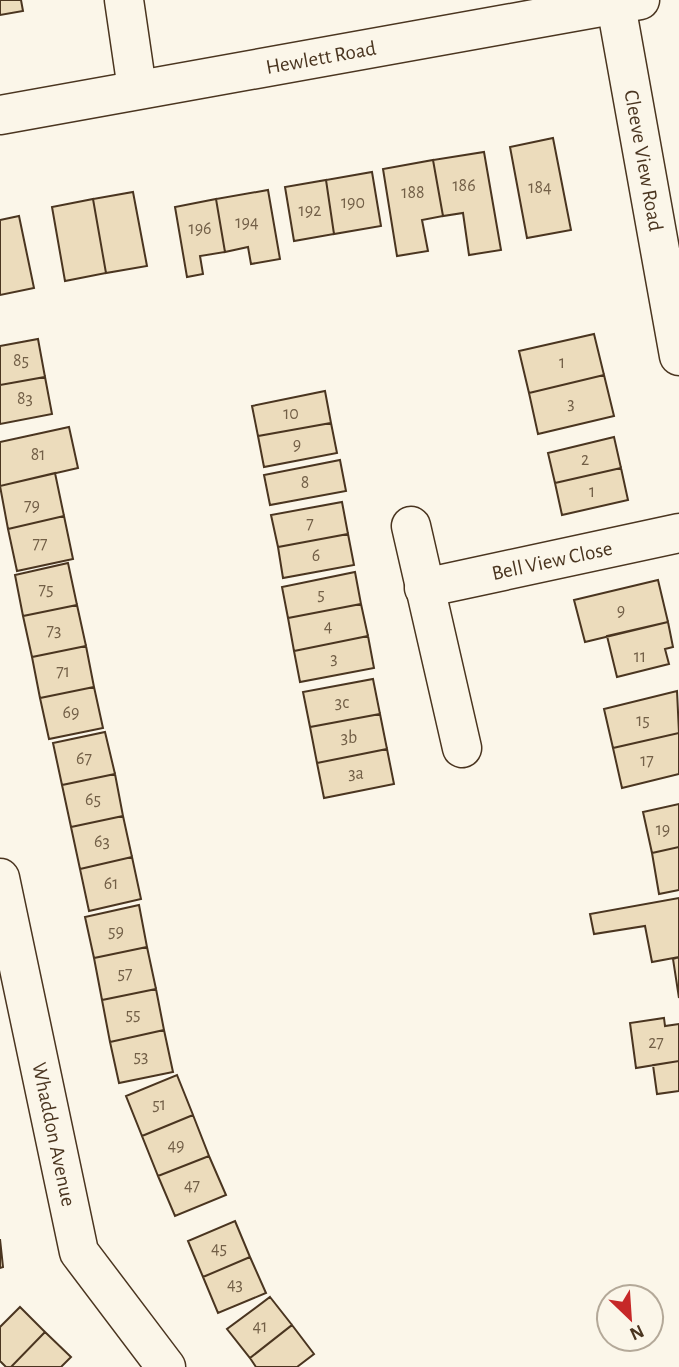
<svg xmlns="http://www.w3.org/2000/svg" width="679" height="1367" viewBox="0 0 679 1367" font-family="'Alegreya Sans',sans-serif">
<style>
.building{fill:#ecdcbc;stroke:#4a3520;stroke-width:2}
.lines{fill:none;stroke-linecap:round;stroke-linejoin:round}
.minor-casing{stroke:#4a3520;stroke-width:41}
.minor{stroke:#fbf6e9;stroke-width:38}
.labels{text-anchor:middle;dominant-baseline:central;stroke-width:5;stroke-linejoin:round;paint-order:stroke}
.number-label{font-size:18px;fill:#725f47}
.street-label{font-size:21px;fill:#4a3520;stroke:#fbf6e9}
</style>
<rect width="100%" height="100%" fill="#fbf6e9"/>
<path class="building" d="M 0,0 L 21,0 L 23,11 L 0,15 Z
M 553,138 L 571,230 L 527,238 L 510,147 Z
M 484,152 L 501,250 L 469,255 L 463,213 L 443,216 L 433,160 Z
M 433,160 L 443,216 L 422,220 L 428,251 L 397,256 L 383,169 Z
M 372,172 L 381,226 L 334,234 L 326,180 Z
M 326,180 L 334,234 L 294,241 L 285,187 Z
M 268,190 L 280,259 L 251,264 L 248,247 L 225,252 L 216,199 Z
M 133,192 L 147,266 L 106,273 L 93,199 Z
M 93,199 L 106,273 L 65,281 L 52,207 Z
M 216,199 L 225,252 L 200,256 L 203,274 L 187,277 L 175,207 Z
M 19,216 L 34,288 L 0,295 L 0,220 Z
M 594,334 L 604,375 L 529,393 L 519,351 Z
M 38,339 L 45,377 L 0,385 L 0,346 Z
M 604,375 L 614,416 L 538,434 L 529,393 Z
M 45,377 L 52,414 L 0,424 L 0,385 Z
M 325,391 L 331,423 L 258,436 L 252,406 Z
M 331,423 L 337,453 L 264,467 L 258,436 Z
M 69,427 L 78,468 L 0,486 L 0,442 Z
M 614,437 L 621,468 L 555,483 L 548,453 Z
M 340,460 L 346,491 L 270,505 L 264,475 Z
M 621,468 L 628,500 L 562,515 L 555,483 Z
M 55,473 L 64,516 L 8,529 L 0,486 Z
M 342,502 L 348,534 L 278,547 L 271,515 Z
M 64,516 L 73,559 L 17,571 L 8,529 Z
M 348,534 L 354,565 L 283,578 L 278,547 Z
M 68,563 L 77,605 L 23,616 L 15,575 Z
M 355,572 L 361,604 L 288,618 L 282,587 Z
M 658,580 L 668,622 L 585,642 L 574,600 Z
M 361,604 L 368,636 L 294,651 L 288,618 Z
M 77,605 L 86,646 L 32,657 L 23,616 Z
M 668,622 L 673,647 L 665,649 L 669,664 L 617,677 L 607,636 Z
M 368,636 L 374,668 L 300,682 L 294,651 Z
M 86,646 L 94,687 L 40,698 L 32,657 Z
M 373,679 L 380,714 L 310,727 L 303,692 Z
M 94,687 L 103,728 L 49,739 L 40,698 Z
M 677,691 L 679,733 L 613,748 L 604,709 Z
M 380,714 L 387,749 L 317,763 L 310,727 Z
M 105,732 L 115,774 L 62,785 L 53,743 Z
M 679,733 L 679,774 L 622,788 L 613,748 Z
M 387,749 L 394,784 L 324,798 L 317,763 Z
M 115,774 L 123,816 L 71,827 L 62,785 Z
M 679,804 L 679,847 L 652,853 L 643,812 Z
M 123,816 L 132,857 L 80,869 L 71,827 Z
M 679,847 L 679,890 L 659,894 L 652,853 Z
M 132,857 L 141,899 L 89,911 L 80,869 Z
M 679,898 L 679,957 L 652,962 L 645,926 L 594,934 L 590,914 Z
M 139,905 L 147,947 L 94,958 L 85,917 Z
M 147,947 L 156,989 L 102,1000 L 94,958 Z
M 679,957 L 679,998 L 673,959 Z
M 156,989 L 164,1030 L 110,1042 L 102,1000 Z
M 664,1018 L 665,1026 L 679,1024 L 679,1061 L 636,1068 L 630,1023 Z
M 164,1030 L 173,1072 L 119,1083 L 110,1042 Z
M 679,1061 L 679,1091 L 657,1094 L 653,1065 Z
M 177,1075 L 193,1115 L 142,1136 L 126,1096 Z
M 193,1115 L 209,1156 L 158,1176 L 142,1136 Z
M 209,1156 L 226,1195 L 175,1216 L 158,1176 Z
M 235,1221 L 250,1257 L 203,1277 L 188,1241 Z
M 0,1239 L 3,1267 L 0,1268 Z
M 250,1257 L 266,1293 L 218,1313 L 203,1277 Z
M 270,1297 L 292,1325 L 250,1358 L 227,1329 Z
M 20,1307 L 45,1332 L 11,1367 L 6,1367 L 0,1361 L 0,1327 Z
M 292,1325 L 314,1354 L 297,1367 L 256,1367 L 250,1358 Z
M 45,1332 L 71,1357 L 61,1367 L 11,1367 Z"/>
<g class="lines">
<defs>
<g id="minor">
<path d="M 124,0 L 137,89"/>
<path id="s1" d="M 616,5 L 679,356"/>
<path id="s2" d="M 0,115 L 640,0"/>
<path d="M 411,526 L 462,748"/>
<path id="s3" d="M 424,588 L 679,533"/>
<path id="s4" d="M 0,878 L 79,1252 L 166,1367"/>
</g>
</defs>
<use href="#minor" class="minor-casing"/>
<use href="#minor" class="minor"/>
</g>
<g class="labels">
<g class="number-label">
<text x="464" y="186">186</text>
<text x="540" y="188">184</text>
<text x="413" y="193">188</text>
<text x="353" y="203">190</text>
<text x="310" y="211">192</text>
<text x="247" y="223">194</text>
<text x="200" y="229">196</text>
<text x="21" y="361">85</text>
<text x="562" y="363">1</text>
<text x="25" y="399">83</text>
<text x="571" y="404">3</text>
<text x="291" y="414">10</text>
<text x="297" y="445">9</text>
<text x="38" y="455">81</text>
<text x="585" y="460">2</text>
<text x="305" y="483">8</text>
<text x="592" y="492">1</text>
<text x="32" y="506">79</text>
<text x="310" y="524">7</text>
<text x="40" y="544">77</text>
<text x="316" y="556">6</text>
<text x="46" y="590">75</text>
<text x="321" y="595">5</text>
<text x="621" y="611">9</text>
<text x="328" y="627">4</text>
<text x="54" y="631">73</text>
<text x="640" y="657">11</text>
<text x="334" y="659">3</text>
<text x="63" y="672">71</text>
<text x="342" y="703">3c</text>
<text x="71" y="713">69</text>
<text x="643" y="721">15</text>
<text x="349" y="738">3b</text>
<text x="84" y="759">67</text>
<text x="647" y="761">17</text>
<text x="356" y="774">3a</text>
<text x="93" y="800">65</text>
<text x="663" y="830">19</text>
<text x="102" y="842">63</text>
<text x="111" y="884">61</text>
<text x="116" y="932">59</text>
<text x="125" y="974">57</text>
<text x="133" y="1015">55</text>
<text x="656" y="1043">27</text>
<text x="141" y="1057">53</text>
<text x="159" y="1105">51</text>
<text x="176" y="1146">49</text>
<text x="192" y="1186">47</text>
<text x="219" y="1249">45</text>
<text x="235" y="1285">43</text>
<text x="260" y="1327">41</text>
</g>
<g class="street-label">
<text stroke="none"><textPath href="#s2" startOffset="326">Hewlett Road</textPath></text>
<text stroke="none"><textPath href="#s1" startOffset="158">Cleeve View Road</textPath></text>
<text stroke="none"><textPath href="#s3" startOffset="131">Bell View Close</textPath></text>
<text stroke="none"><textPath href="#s4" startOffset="262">Whaddon Avenue</textPath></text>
</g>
</g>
<g transform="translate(630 1318) rotate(155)"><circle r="33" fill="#fbf6e9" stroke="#b4a999" stroke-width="2"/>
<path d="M0-5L12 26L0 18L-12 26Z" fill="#c62828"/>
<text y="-10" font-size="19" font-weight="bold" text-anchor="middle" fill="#4a3520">N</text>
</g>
</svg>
